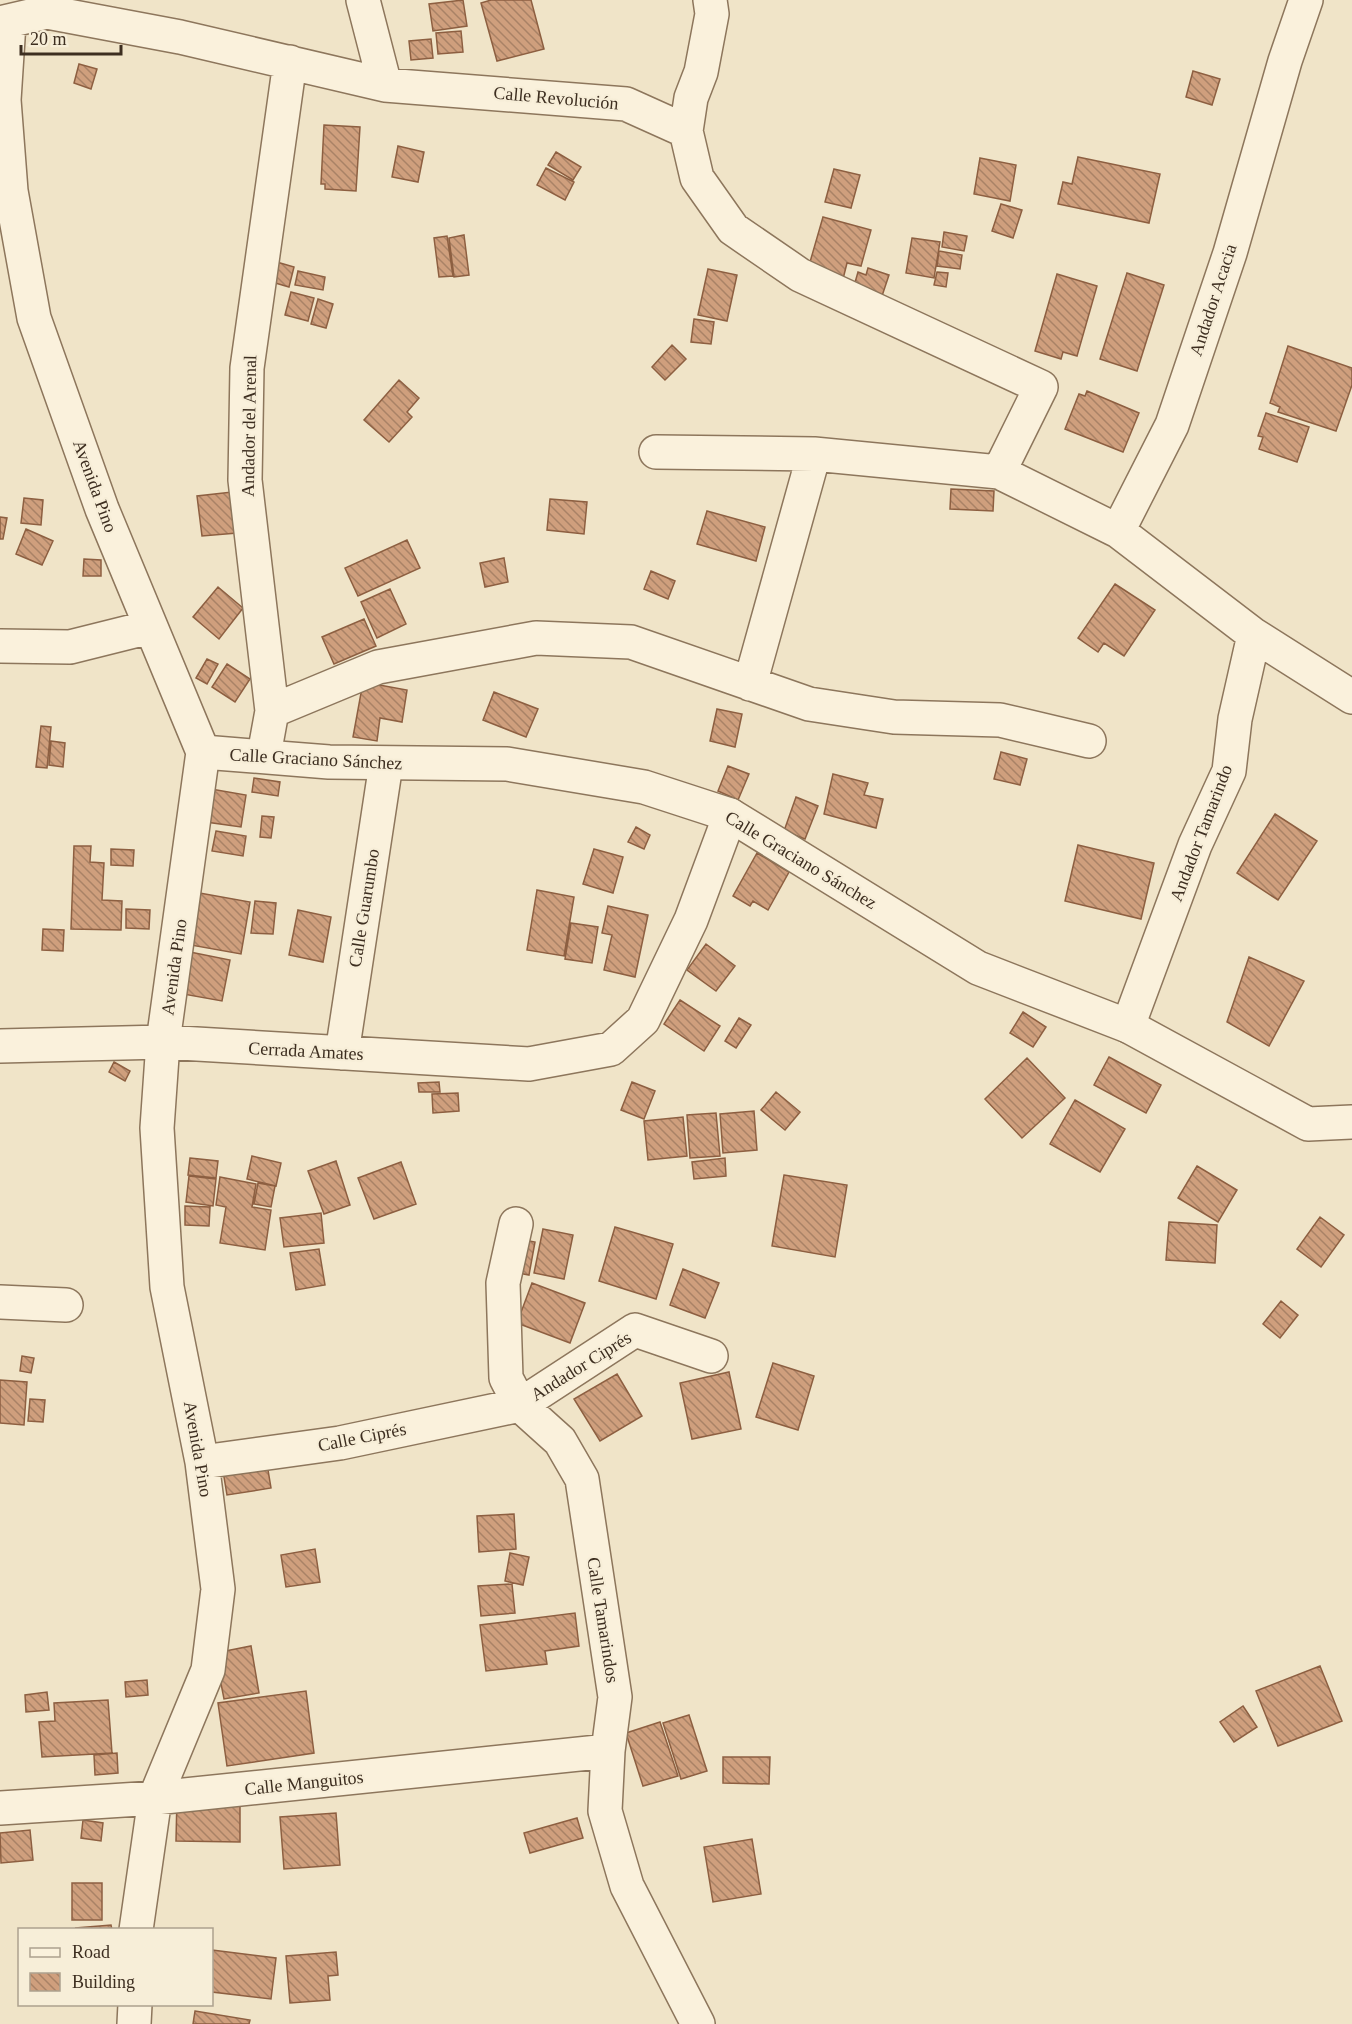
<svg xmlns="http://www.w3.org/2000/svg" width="1352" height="2024" viewBox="0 0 1352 2024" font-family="'Times New Roman',serif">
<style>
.building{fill:url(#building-back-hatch);stroke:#8d5f41;stroke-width:1.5}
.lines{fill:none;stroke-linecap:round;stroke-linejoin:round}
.minor-casing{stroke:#8d765c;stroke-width:36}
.tertiary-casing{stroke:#8d765c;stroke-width:36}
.minor{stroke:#faf1dc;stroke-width:33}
.tertiary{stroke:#faf1dc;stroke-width:33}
.labels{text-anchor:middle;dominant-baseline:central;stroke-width:4.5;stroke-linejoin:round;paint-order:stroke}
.street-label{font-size:18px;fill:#3d2e20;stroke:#f7eed8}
</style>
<defs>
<pattern id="building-back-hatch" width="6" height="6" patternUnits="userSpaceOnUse" patternTransform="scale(1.5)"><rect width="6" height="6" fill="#cf9f7d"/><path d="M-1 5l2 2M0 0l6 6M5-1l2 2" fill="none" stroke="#a98266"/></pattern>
</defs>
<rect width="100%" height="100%" fill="#f0e4c8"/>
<path class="building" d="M 463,0 L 467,26 L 433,31 L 429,4 Z
M 491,0 L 531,0 L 544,49 L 497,61 L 481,3 Z
M 461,31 L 463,52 L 438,54 L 436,33 Z
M 431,39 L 433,58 L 411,60 L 409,41 Z
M 79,64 L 97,69 L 91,89 L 74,83 Z
M 1193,71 L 1220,79 L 1212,105 L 1186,97 Z
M 324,125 L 360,127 L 356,191 L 325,189 L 325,184 L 321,184 Z
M 398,146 L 424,152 L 418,182 L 392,177 Z
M 556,152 L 581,167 L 573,180 L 548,165 Z
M 1078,157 L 1160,174 L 1149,223 L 1058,204 L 1063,182 L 1072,184 Z
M 980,158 L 1016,165 L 1010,201 L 974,194 Z
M 546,168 L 574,182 L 565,200 L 537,185 Z
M 834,169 L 860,175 L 851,208 L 825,202 Z
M 1001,204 L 1022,210 L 1013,238 L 992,231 Z
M 823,217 L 871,230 L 861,266 L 847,263 L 843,279 L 808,269 Z
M 944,232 L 967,236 L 964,251 L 942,247 Z
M 464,235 L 469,275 L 454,277 L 449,238 Z
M 447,236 L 453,276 L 439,277 L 434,238 Z
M 912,238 L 940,242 L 934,278 L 906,273 Z
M 939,251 L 962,255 L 960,269 L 937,266 Z
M 270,260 L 294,267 L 289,287 L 265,280 Z
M 868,268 L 889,275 L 882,296 L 854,286 L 858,272 L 866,275 Z
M 708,269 L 737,275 L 727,321 L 698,315 Z
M 298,271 L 325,277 L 323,290 L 295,285 Z
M 937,272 L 948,273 L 946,287 L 934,285 Z
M 1127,273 L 1164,285 L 1137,371 L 1100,359 Z
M 1057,274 L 1097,286 L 1077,356 L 1063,352 L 1061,359 L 1035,351 Z
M 291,292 L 314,298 L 308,321 L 285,315 Z
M 318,299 L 333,304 L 326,328 L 311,324 Z
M 694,319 L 714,322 L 711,344 L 691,342 Z
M 672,345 L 686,359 L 665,380 L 652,367 Z
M 1288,346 L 1352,368 L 1352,385 L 1336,431 L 1278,412 L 1280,407 L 1270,403 Z
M 399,380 L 419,398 L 407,412 L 412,417 L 389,442 L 364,420 Z
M 1087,391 L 1139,413 L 1123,452 L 1065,429 L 1079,394 L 1085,396 Z
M 1266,413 L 1309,427 L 1297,462 L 1259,449 L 1263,437 L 1258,436 Z
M 951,489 L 994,491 L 993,511 L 950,509 Z
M 232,492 L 237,533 L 202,536 L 197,496 Z
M 24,498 L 43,500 L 41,525 L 21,523 Z
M 550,499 L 587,502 L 584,534 L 547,530 Z
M 707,511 L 765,527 L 756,561 L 697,544 Z
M 0,517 L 7,518 L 3,539 L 0,539 Z
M 26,529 L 53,541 L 42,565 L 16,554 Z
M 407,540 L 420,568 L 358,596 L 345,568 Z
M 504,558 L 508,582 L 485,587 L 480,563 Z
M 84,559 L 101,560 L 101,576 L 83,576 Z
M 651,571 L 675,581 L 668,599 L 644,589 Z
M 1115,584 L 1155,610 L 1124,656 L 1104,643 L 1098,652 L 1078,638 Z
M 218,587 L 243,608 L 219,639 L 193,617 Z
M 390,589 L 406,624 L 377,638 L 361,602 Z
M 364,619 L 376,646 L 334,664 L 322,637 Z
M 207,659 L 218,664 L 207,684 L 196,678 Z
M 227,664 L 250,679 L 235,702 L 212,687 Z
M 363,682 L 407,690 L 402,722 L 380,718 L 377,741 L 353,737 Z
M 494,692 L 538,709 L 526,737 L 483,720 Z
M 717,709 L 742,714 L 735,747 L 710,741 Z
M 41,726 L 51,727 L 47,768 L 36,767 Z
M 51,741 L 65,743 L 63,767 L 49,765 Z
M 1001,752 L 1027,759 L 1020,785 L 994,779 Z
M 728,766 L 749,774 L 738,800 L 718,791 Z
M 833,774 L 868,783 L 864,795 L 883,799 L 876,828 L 824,814 Z
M 254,778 L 280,782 L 278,796 L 252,792 Z
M 211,789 L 246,795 L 241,827 L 206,822 Z
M 796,797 L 818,806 L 805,839 L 784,831 Z
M 1275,814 L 1317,841 L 1278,900 L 1237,873 Z
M 262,816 L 274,817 L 271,838 L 260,837 Z
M 636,827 L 650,835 L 644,849 L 628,842 Z
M 216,831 L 246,836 L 243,856 L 212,851 Z
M 1078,845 L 1154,863 L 1141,919 L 1065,901 Z
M 74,846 L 91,846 L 90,862 L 104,863 L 102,900 L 122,901 L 121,930 L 71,929 Z
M 111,849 L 134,850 L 133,866 L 111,865 Z
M 594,849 L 623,857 L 613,893 L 583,884 Z
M 757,853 L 789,872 L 768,910 L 753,901 L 750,906 L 733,896 Z
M 537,890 L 574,897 L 564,956 L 527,950 Z
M 194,892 L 250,902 L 241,954 L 185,944 Z
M 255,901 L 276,903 L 273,934 L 251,933 Z
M 608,906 L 648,915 L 635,977 L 604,970 L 612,935 L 602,933 Z
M 126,909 L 150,910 L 149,929 L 126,928 Z
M 298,910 L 331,917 L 323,962 L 289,955 Z
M 571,923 L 598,927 L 592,963 L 565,959 Z
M 43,929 L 64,930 L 63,951 L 42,950 Z
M 706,944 L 735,966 L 716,991 L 687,970 Z
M 190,952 L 230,960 L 222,1001 L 183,994 Z
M 1249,957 L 1304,981 L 1269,1046 L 1227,1022 Z
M 680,1000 L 720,1026 L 704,1051 L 664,1024 Z
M 1023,1012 L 1046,1027 L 1033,1047 L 1010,1033 Z
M 739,1018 L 751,1025 L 736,1048 L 725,1041 Z
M 1109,1057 L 1161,1085 L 1146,1113 L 1094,1085 Z
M 1027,1058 L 1065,1098 L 1022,1138 L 985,1099 Z
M 114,1062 L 130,1071 L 125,1081 L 109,1072 Z
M 439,1082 L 440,1092 L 419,1092 L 418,1083 Z
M 632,1082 L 655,1091 L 644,1119 L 621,1110 Z
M 776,1092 L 800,1112 L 785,1130 L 761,1110 Z
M 458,1093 L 459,1111 L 433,1113 L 432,1094 Z
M 1075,1100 L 1125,1129 L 1100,1172 L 1050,1144 Z
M 754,1111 L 757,1150 L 723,1153 L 720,1114 Z
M 716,1113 L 720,1156 L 690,1158 L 687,1115 Z
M 683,1117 L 687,1156 L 648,1160 L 644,1121 Z
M 252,1156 L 281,1163 L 276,1186 L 247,1179 Z
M 190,1158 L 218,1161 L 216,1178 L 188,1175 Z
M 725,1158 L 726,1176 L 694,1179 L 692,1162 Z
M 336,1161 L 350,1205 L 324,1214 L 308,1171 Z
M 401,1162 L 416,1204 L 374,1219 L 358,1178 Z
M 1197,1166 L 1237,1190 L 1218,1222 L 1178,1198 Z
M 784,1175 L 847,1185 L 835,1257 L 772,1246 Z
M 189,1176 L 216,1179 L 213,1206 L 186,1202 Z
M 220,1177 L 256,1184 L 252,1207 L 271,1210 L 265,1250 L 220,1243 L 226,1207 L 216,1205 Z
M 258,1183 L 275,1186 L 271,1207 L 254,1204 Z
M 185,1206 L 210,1207 L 209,1226 L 185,1225 Z
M 321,1213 L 324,1243 L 284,1247 L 280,1218 Z
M 1320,1217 L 1344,1235 L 1321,1267 L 1297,1249 Z
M 1169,1222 L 1217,1225 L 1215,1263 L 1166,1260 Z
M 615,1227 L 673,1244 L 656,1299 L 599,1281 Z
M 543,1229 L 573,1235 L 564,1279 L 534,1273 Z
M 519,1239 L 535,1242 L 529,1275 L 513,1272 Z
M 319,1249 L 325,1285 L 296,1290 L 290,1253 Z
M 683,1269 L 719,1283 L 705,1318 L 670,1305 Z
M 532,1283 L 585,1303 L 570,1343 L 517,1323 Z
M 1281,1301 L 1298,1315 L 1280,1338 L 1263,1324 Z
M 22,1356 L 34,1358 L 31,1373 L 20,1371 Z
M 773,1363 L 814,1376 L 798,1430 L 756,1417 Z
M 729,1372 L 741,1429 L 692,1439 L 680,1383 Z
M 617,1374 L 642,1416 L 600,1441 L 574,1399 Z
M 0,1380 L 27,1382 L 24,1425 L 0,1423 Z
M 30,1399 L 45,1400 L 43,1422 L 28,1421 Z
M 266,1458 L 271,1488 L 227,1495 L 222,1465 Z
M 514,1514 L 516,1549 L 479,1552 L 477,1516 Z
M 315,1549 L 320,1582 L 286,1587 L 281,1555 Z
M 510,1553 L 529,1557 L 523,1585 L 505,1581 Z
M 512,1584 L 515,1613 L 481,1616 L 478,1586 Z
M 575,1613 L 579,1646 L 545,1651 L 547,1664 L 486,1671 L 480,1625 Z
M 251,1646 L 259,1693 L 224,1699 L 215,1653 Z
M 1320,1666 L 1342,1721 L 1278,1746 L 1256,1691 Z
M 147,1680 L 148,1695 L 126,1697 L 125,1682 Z
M 306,1691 L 314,1753 L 227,1766 L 218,1703 Z
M 47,1692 L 49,1710 L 26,1712 L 25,1695 Z
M 108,1700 L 112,1753 L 42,1757 L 39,1722 L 55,1721 L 54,1703 Z
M 1243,1706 L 1257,1727 L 1234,1742 L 1220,1722 Z
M 689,1715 L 707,1771 L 681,1779 L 663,1723 Z
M 660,1722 L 678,1776 L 643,1786 L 626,1733 Z
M 117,1753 L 118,1773 L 95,1775 L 94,1755 Z
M 723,1757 L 770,1757 L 769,1784 L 723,1783 Z
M 177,1796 L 240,1797 L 240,1842 L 176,1841 Z
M 336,1813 L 340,1865 L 284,1869 L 280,1817 Z
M 577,1818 L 583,1838 L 530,1853 L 524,1833 Z
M 83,1820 L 103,1823 L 101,1841 L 81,1838 Z
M 30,1830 L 33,1860 L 1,1863 L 0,1833 Z
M 752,1839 L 761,1894 L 713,1902 L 704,1847 Z
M 72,1883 L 102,1883 L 102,1920 L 72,1920 Z
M 111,1925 L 112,1930 L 75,1928 Z
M 212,1950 L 276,1958 L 271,1999 L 212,1992 Z
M 336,1952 L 338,1975 L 328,1976 L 330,2000 L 290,2003 L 286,1956 Z
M 195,2011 L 250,2020 L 249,2024 L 193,2024 Z"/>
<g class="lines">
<defs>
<path id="minor" d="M 363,0 L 385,85
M 0,23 L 47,12 L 180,37 L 385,85 L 626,104 L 686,131 L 697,178 L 733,229 L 800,275 L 1041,387 L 999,472
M 9,23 L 4,100 L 11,191 L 34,318 L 102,509 L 203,752 L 163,1042 L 157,1128 L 167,1287 L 202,1462 L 218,1589 L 208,1670 L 155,1798 L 136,1930
M 686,131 L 691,98 L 701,72 L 712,14 L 710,0
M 656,452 L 814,454 L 999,472 L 1118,531 L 1254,635 L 1352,697
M 1118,531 L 1172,425 L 1230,253 L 1285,61 L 1306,0
M 0,646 L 70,647 L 150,627
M 750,684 L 814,454
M 272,711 L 378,667 L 536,638 L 631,642 L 809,704 L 894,717 L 1000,720 L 1089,741
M 264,755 L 272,711 L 245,480 L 247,368 L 290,62
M 1128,1026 L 1195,845 L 1229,771 L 1235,719 L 1254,635
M 0,1046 L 163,1042 L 529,1064 L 611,1049 L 643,1020 L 691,920 L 730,815
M 342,1053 L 386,764
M 516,1224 L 503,1283 L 506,1378 L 520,1405 L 560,1441 L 582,1479 L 615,1697 L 608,1751 L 605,1811 L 627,1886 L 698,2024
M 0,1302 L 66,1305
M 202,1462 L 340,1443 L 520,1405 L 635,1330 L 711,1356
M 0,1808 L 155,1798 L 608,1751
M 134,2024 L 135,2004"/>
<path id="tertiary" d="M 203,752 L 329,762 L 507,764 L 644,787 L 730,815 L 978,968 L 1128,1026 L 1308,1124 L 1352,1122"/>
</defs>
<use href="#minor" class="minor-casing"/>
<use href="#tertiary" class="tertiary-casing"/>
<use href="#minor" class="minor"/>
<use href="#tertiary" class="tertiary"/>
</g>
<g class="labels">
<g class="street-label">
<text transform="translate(556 98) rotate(5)">Calle Revolución</text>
<text transform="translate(1213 300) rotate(-72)">Andador Acacia</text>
<text transform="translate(249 426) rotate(-89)">Andador del Arenal</text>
<text transform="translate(95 486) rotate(70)">Avenida Pino</text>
<text transform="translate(316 759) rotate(3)">Calle Graciano Sánchez</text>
<text transform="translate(1201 833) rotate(-69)">Andador Tamarindo</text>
<text transform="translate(801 860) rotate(31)">Calle Graciano Sánchez</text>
<text transform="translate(364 908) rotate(-81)">Calle Guarumbo</text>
<text transform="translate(174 967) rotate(-82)">Avenida Pino</text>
<text transform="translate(306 1051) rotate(3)">Cerrada Amates</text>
<text transform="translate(581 1366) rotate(-32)">Andador Ciprés</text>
<text transform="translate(362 1437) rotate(-11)">Calle Ciprés</text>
<text transform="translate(198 1449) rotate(80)">Avenida Pino</text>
<text transform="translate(603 1620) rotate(81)">Calle Tamarindos</text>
<text transform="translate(304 1783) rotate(-6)">Calle Manguitos</text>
</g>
</g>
<rect x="18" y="1928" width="195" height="78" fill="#f7eed8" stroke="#ada18e" stroke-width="1.5"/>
<rect x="30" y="1948" width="30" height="9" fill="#faf1dc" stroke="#ada18e" stroke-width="1.5"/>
<text x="72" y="1958" font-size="18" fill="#3d2e20">Road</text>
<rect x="30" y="1973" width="30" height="18" fill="url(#building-back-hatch)" stroke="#ada18e" stroke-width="1.5"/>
<text x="72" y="1988" font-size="18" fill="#3d2e20">Building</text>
<path d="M21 45v9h100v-9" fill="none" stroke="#3d2e20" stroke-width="3"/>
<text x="30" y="45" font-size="18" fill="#3d2e20" stroke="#f7eed8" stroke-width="4.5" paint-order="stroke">20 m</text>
</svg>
